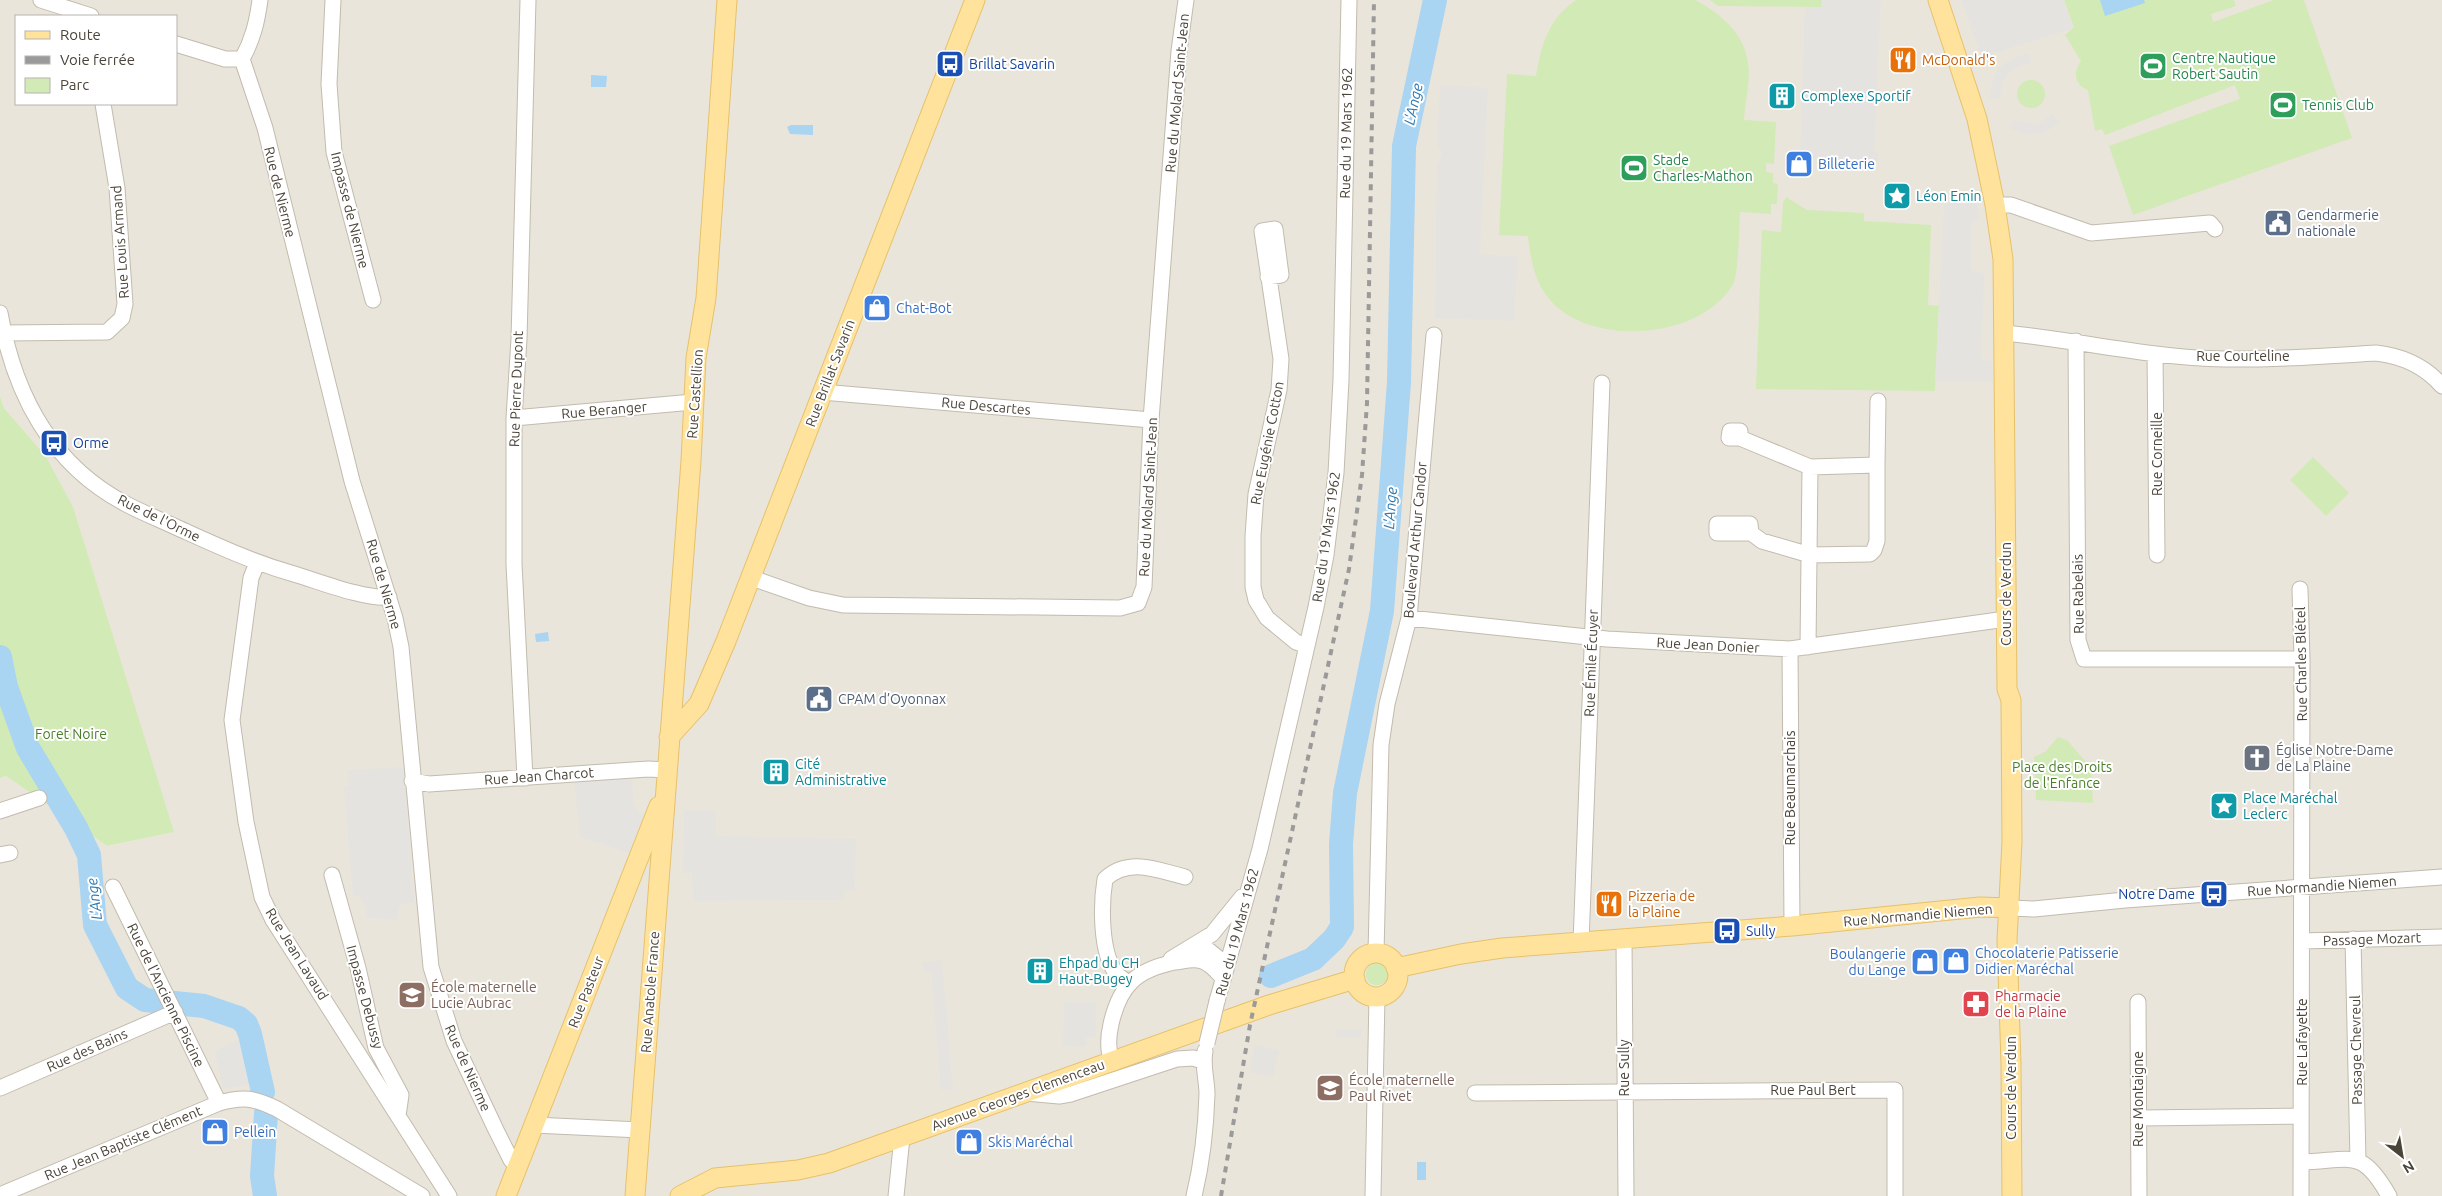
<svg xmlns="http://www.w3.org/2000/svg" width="2442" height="1196" viewBox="0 0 2442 1196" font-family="Ubuntu,sans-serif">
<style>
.residential{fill:#eae5da;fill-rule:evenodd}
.green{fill:#d2eab5}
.parking{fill:#e5e3e0}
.water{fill:#a9d4f2}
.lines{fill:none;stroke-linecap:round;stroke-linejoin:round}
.river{stroke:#a9d4f2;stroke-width:24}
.minor-casing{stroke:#c2bbae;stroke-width:17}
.major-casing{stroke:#e6c16a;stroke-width:21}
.minor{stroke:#fff;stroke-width:15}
.major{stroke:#ffe39c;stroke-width:19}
.rail{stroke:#9a9a9a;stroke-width:4;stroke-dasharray:6 6;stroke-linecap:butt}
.minor-bridge-casing{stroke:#c2bbae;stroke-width:17;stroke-linecap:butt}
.minor-bridge{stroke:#fff;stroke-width:15}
.labels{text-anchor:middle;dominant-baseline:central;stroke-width:4;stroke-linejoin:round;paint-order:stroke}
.leisure-label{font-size:14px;fill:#27864d;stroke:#fff;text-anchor:start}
.food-label{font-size:14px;fill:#c56008;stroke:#fff;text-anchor:start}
.transit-label{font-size:14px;fill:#164399;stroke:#fff;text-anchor:start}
.street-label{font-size:14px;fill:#4b4439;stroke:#fff}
.culture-label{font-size:14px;fill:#0d838f;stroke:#fff;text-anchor:start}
.shop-label{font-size:14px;fill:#366cbe;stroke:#fff;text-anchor:start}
.service-label{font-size:14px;fill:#4e5e75;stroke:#fff;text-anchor:start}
.park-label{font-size:14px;fill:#4a7f2a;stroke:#fff}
.worship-label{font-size:14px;fill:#5b616d;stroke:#fff;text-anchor:start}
.education-label{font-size:14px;fill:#785e54;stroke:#fff;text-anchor:start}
.health-label{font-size:14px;fill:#be3a42;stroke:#fff;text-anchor:start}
.water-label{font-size:15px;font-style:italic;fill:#2e7ab2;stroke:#fff}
</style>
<rect width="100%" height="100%" fill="#f6f3ec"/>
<path class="residential" d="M 0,0 L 2442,0 L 2442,1196 L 0,1196 L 0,778 L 6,776 L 107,846 L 174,832 L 45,455 L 4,408 L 0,396 ZM 16,16 L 176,16 L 176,104 L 16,104 Z"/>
<path class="green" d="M 1576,0 L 1695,0 C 1719,12 1744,33 1748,62 C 1751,80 1745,102 1744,120 L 1776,122 L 1774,164 L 1766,163 L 1766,172 L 1773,173 L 1773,183 L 1778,184 L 1777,204 L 1771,204 L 1771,214 L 1740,212 C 1739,226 1739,273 1733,284 C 1703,337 1603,346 1558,308 C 1536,289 1531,264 1528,236 L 1499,235 L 1507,74 L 1536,76 C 1541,45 1549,18 1576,0 Z
M 1710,0 L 1822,0 L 1821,7 L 1718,6 Z
M 2064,0 L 2234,0 L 2236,6 L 2211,14 L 2213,22 L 2274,0 L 2304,0 L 2352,138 L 2133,215 L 2109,146 L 2240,99 L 2235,85 L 2105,135 L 2102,129 L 2095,131 L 2088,90 C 2074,85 2073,72 2081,61 L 2065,35 L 2074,27 Z
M2017 94a14 14 0 1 1 28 0a14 14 0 1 1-28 0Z
M 1786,197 L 1807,210 L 1864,213 L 1864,221 L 1931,225 L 1928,305 L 1939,306 L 1935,391 L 1756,389 L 1762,230 L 1781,232 L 1783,203 Z
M 0,396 L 4,408 L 45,455 L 73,507 L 174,832 L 107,846 L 6,776 L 0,778 Z
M 2313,457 L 2349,493 L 2326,516 L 2290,480 Z
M 2058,737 L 2067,740 L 2091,768 L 2093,803 L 2036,800 L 2034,757 L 2045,752 Z
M1366 974a11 11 0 1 1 22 0a11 11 0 1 1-22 0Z"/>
<path class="parking" d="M 1822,0 L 1881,0 L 1874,150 L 1878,151 L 1878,161 L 1803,159 L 1803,155 L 1800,155 L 1805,7 L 1821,7 Z
M 1961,0 L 2064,0 L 2074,28 L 1982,57 Z
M 2028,53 L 2032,63 L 2020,66 L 2008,74 L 2002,83 L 2000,98 L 1990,99 L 1991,86 L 1998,68 L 2010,60 Z
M 1440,85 L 1488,88 L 1480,254 L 1518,257 L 1514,321 L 1435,318 L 1437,166 L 1442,154 L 1437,144 Z
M 2052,114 L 2060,122 L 2044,133 L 2029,135 L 2010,129 L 2015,120 L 2034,124 L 2043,121 Z
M 1974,189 L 1979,218 L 1971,224 L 1971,270 L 1984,274 L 1981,360 L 1992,361 L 1993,382 L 1935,382 L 1944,205 Z
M 404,767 L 414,903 L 402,904 L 399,908 L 397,920 L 367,918 L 366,908 L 360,897 L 353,896 L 344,787 L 349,786 L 348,770 Z
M 632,779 L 634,803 L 639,813 L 645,813 L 629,853 L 580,837 L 574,780 Z
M 684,810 L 716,811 L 716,836 L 856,839 L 855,891 L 844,891 L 844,900 L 693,901 L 692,873 L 683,873 Z
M 942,960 L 953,1089 L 941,1090 L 931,971 L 923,971 L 923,962 Z
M 1064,1002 L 1096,1002 L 1096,1037 L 1086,1037 L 1086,1047 L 1063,1046 Z
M 1336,1029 L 1361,1029 L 1361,1038 L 1336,1038 Z
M 243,1037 L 255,1083 L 223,1089 L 215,1051 Z
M 1254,1045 L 1279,1050 L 1273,1077 L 1249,1072 Z"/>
<path class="water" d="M 2100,0 L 2144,0 L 2145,3 L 2105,16 Z
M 591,75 L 607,76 L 606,87 L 591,87 Z
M 791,125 L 813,125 L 813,135 L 790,134 L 787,127 Z
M 548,632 L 549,641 L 536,642 L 535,634 Z
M 1417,1162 L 1426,1162 L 1426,1180 L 1417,1180 Z"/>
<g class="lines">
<path class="river" d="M 0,657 L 6,687 L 28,748 L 76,828 L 89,855 L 95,925 L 127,988 L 145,1000 L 204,1006 L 239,1018 L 246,1024 L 250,1034 L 263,1092
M 1271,976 L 1313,959 L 1334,939 L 1342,927 L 1341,844 L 1345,793 L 1382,611 L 1399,382 L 1404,146 L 1435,0
M 265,1196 L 262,1176 L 266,1113"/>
<defs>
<path id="minor" d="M 41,0 L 91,16
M 260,0 C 257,22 253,39 242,59 L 265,128 L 352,481 L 395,618 L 401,647 L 431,967 L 454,1041 L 496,1130 L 511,1160 L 518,1167
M 333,0 L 329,84 L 334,152 L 373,300
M 176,44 L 225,59 L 242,59
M 1995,205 L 2011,205 L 2091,233 L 2210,223 L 2215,229
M 1268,277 L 1281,275 L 1275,229 L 1262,231 L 1281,359 L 1279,390 L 1256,494 L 1253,536 L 1253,587 L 1256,600 L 1267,618 L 1296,642 L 1307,646
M 0,313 C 14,393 51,465 126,504 C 143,513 161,520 178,528 C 218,546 252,562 294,574 C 318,581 366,600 389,597
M 4,333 L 107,332 L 122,318 L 125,304 L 117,188 L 103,104
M 2005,333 C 2078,340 2151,358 2224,359 C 2274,360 2326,356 2376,353 C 2402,356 2425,366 2442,386
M 2076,341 L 2078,640 L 2084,659 L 2302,659
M 2155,354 L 2157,555
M 822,392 L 1151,420
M 514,418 L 693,402
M 1740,438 L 1740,431 L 1730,431 L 1729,438 L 1740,438 L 1810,467
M 1877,465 L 1878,401
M 1751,533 L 1750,524 L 1717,524 L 1717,533 L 1751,533 L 1762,541 L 1810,555 L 1870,554 L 1874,550 L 1877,541 L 1877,465 L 1810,467 L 1808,647
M 257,563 L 251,578 L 232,720 L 246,822 L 262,897 L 273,920 L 449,1196
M 752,578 L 809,598 L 843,605 L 1120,608 L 1138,603 L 1144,587 L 1151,420 L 1179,51 L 1186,0
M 2300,589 L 2302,659 L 2301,1196
M 1409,618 L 1607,639 L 1790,649 L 2006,619
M 1790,649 L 1792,926
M 525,778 L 514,564 L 514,418 L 519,339 L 528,0
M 412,781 L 429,784 L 648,769 L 667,770
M 0,811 L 39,798
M 0,855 L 10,853
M 332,875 L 358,968 L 376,1048 L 401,1095 L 398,1116
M 113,887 L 219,1103
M 2010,908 L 2034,909 L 2125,900 L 2442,877
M 2353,939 L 2358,1160
M 1624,940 L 1626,1196
M 2302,941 L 2442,937
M 1581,943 L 1602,383
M 1189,950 L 1207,949 L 1227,965
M 1376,953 L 1381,745 L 1387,704 L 1409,618 L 1434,335
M 1171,959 L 1212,934 L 1242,897
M 1128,983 C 1125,980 1119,977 1116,973 C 1100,952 1101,904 1105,879 C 1129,857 1157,870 1185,877
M 1217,1001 L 1260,849 L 1316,607 L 1326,555 L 1336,473 L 1341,380 L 1349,0
M 2138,1002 L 2139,1196
M 1112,1062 C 1107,1049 1108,1037 1111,1024 C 1120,985 1136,970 1175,962 C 1184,961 1193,958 1202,961 C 1211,964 1217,972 1223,978
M 0,1088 L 175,1012
M 1026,1093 L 1059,1096 L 1071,1094 L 1177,1059 L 1193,1058 L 1203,1061
M 1475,1093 L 1895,1090 L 1895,1196
M 2139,1118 L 2301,1116
M 534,1125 L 640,1130
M 2301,1162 C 2350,1161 2361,1146 2389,1196
M 0,1195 L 219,1103 C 244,1096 254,1098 277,1109 L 422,1196
M 896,1196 L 902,1137
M 1194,1196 C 1202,1163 1206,1128 1207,1094 C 1207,1080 1202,1066 1205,1051
M 1373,1196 L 1377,996"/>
<path id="major" d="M 1938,0 L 1977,119 L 1995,205 L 2003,259 L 2007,689 L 2011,700 L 2012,842 L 2007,940 L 2011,1064 L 2012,1196
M 669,737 L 699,704 L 726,641 L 975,0
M1354 975a22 22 0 1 1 44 0a22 22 0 1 1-44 0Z
M 1396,968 L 1461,954 L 1502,948 L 1792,926 L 1980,907 L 2010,908
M 506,1196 L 659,806
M 635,1196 L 691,461 L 696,358 L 706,298 L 727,0
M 680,1196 L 715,1178 L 798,1170 L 829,1163 L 1269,1005 L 1355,979"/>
</defs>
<use href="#minor" class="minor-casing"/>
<use href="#major" class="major-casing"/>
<use href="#minor" class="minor"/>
<use href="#major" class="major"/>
<path class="rail" d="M 1221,1196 L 1250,1025 L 1349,569 L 1362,475 L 1367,403 L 1374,0"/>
<defs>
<path id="minor-bridge" d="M 1207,1043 L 1217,1001"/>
</defs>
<use href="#minor-bridge" class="minor-bridge-casing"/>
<use href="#minor-bridge" class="minor-bridge"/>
</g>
<defs>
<symbol id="restaurant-square" viewBox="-11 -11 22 22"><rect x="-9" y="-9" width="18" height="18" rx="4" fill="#e8710a" stroke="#fff"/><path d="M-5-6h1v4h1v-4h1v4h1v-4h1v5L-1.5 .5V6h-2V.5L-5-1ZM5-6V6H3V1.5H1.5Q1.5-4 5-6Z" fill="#fff"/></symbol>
<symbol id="bus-square" viewBox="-11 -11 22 22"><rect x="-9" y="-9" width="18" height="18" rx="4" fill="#1a4fb4" stroke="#fff"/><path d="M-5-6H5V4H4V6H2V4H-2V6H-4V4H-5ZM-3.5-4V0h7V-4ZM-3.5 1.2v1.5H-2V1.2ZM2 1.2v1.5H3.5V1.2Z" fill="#fff"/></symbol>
<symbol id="stadium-square" viewBox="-11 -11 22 22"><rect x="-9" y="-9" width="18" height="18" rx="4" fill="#2e9e5b" stroke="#fff"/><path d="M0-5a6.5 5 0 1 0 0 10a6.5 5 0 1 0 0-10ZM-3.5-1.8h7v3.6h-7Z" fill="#fff"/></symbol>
<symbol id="building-square" viewBox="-11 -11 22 22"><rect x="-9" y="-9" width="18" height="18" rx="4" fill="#0f9aa8" stroke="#fff"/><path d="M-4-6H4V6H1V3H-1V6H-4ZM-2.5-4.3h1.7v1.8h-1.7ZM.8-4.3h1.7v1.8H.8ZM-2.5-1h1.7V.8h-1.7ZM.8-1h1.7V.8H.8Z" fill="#fff"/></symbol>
<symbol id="shop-square" viewBox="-11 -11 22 22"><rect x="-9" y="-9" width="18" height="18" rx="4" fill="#3f7fe0" stroke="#fff"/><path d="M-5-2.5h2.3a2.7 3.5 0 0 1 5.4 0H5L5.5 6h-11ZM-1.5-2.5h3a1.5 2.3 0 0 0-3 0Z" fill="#fff"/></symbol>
<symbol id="sight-square" viewBox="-11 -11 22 22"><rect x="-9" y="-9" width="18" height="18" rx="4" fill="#0f9aa8" stroke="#fff"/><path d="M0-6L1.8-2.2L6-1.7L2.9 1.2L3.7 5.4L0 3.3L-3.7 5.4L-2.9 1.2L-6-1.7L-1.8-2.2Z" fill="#fff"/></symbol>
<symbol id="civic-square" viewBox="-11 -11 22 22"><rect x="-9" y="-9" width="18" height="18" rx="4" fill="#5c6f8a" stroke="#fff"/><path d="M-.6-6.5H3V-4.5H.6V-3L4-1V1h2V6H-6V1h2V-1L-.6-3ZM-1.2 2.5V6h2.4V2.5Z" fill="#fff"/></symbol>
<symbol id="church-square" viewBox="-11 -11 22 22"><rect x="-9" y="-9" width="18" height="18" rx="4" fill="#6b7280" stroke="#fff"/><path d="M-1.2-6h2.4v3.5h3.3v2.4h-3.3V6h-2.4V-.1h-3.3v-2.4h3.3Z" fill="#fff"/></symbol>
<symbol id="school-square" viewBox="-11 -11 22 22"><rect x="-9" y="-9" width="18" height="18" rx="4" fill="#8d6e63" stroke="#fff"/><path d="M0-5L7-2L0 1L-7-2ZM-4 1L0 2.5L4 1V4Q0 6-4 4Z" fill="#fff"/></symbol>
<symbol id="pharmacy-square" viewBox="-11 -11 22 22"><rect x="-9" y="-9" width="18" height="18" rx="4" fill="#e0444e" stroke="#fff"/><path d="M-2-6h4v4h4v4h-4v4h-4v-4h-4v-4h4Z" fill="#fff"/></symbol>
</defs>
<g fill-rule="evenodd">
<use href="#restaurant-square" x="1887" y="44" width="32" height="32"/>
<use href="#bus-square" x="934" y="48" width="32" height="32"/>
<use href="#stadium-square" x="2137" y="50" width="32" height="32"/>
<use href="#building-square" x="1766" y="80" width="32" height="32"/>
<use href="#stadium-square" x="2267" y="89" width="32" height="32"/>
<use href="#shop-square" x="1783" y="148" width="32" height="32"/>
<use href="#stadium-square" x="1618" y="152" width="32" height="32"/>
<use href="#sight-square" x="1881" y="180" width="32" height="32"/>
<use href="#civic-square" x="2262" y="207" width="32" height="32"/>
<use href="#shop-square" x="861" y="292" width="32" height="32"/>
<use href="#bus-square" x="38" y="427" width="32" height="32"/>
<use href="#civic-square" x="803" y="683" width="32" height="32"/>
<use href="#church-square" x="2241" y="742" width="32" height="32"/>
<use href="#building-square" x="760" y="756" width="32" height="32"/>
<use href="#sight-square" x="2208" y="790" width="32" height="32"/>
<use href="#bus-square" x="2198" y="878" width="32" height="32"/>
<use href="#restaurant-square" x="1593" y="888" width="32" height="32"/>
<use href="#bus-square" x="1711" y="915" width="32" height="32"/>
<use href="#shop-square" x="1940" y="945" width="32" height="32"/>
<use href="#shop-square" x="1909" y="946" width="32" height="32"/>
<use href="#building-square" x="1024" y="955" width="32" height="32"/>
<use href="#school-square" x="396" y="979" width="32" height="32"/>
<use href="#pharmacy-square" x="1960" y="988" width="32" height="32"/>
<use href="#school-square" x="1314" y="1072" width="32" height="32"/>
<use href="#shop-square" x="199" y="1116" width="32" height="32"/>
<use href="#shop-square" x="953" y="1126" width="32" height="32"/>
</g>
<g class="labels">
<g class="leisure-label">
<text x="2172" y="58">Centre Nautique<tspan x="2172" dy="16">Robert Sautin</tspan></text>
<text x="2302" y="105">Tennis Club</text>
<text x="1653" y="160">Stade<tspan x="1653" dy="16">Charles-Mathon</tspan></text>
</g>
<g class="food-label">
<text x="1922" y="60">McDonald's</text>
<text x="1628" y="896">Pizzeria de<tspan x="1628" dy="16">la Plaine</tspan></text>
</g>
<g class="transit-label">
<text x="969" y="64">Brillat Savarin</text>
<text x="73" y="443">Orme</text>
<text x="2195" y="894" text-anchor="end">Notre Dame</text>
<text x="1746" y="931">Sully</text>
</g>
<g class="street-label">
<text transform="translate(1177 93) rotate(-85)">Rue du Molard Saint-Jean</text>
<text transform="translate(1346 133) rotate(-89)">Rue du 19 Mars 1962</text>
<text transform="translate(280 192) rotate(76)">Rue de Nierme</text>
<text transform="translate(350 210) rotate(76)">Impasse de Nierme</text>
<text transform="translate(120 242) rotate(-94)">Rue Louis Armand</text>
<text x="2243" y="356">Rue Courteline</text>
<text transform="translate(830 373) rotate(-69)">Rue Brillat Savarin</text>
<text transform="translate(516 389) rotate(-88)">Rue Pierre Dupont</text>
<text transform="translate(695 394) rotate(-86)">Rue Castellion</text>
<text transform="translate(986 406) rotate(5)">Rue Descartes</text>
<text transform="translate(604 410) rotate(-5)">Rue Beranger</text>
<text transform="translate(1267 443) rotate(-79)">Rue Eugénie Cotton</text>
<text transform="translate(2157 454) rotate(-90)">Rue Corneille</text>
<text transform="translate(1148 497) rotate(-87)">Rue du Molard Saint-Jean</text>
<text transform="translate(159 518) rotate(26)">Rue de l'Orme</text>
<text transform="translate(1326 537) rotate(-82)">Rue du 19 Mars 1962</text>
<text transform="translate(1415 540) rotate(-85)">Boulevard Arthur Candor</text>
<text transform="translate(384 584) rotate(74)">Rue de Nierme</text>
<text transform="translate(2006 594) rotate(-90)">Cours de Verdun</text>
<text transform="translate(2078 594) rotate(-91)">Rue Rabelais</text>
<text transform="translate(1708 645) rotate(3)">Rue Jean Donier</text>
<text transform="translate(1591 663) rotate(-88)">Rue Émile Écuyer</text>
<text transform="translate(2301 664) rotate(-91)">Rue Charles Blétel</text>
<text transform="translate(539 776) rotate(-4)">Rue Jean Charcot</text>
<text transform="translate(1790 788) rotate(-90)">Rue Beaumarchais</text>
<text transform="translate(2322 886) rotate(-4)">Rue Normandie Niemen</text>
<text transform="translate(1918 915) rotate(-5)">Rue Normandie Niemen</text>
<text transform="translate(1237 932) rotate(-75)">Rue du 19 Mars 1962</text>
<text transform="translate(2372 939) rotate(-2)">Passage Mozart</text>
<text transform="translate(297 954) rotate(58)">Rue Jean Lavaud</text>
<text transform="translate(586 992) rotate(-69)">Rue Pasteur</text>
<text transform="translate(650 992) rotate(-86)">Rue Anatole France</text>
<text transform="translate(166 995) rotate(64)">Rue de l'Ancienne Piscine</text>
<text transform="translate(365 997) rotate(75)">Impasse Debussy</text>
<text transform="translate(2302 1042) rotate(-90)">Rue Lafayette</text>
<text transform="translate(87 1050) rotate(-24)">Rue des Bains</text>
<text transform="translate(2356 1050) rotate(-91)">Passage Chevreul</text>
<text transform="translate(468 1068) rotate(66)">Rue de Nierme</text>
<text transform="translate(1624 1068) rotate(-90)">Rue Sully</text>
<text transform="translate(2011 1088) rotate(-90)">Cours de Verdun</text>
<text x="1813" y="1090">Rue Paul Bert</text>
<text transform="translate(1018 1095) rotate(-20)">Avenue Georges Clemenceau</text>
<text transform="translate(2138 1099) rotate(-90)">Rue Montaigne</text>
<text transform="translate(123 1143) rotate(-23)">Rue Jean Baptiste Clément</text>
</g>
<g class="culture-label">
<text x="1801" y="96">Complexe Sportif</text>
<text x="1916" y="196">Léon Emin</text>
<text x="795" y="764">Cité<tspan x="795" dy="16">Administrative</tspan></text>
<text x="2243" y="798">Place Maréchal<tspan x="2243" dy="16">Leclerc</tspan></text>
<text x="1059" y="963">Ehpad du CH<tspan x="1059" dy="16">Haut-Bugey</tspan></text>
</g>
<g class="shop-label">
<text x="1818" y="164">Billeterie</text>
<text x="896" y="308">Chat-Bot</text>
<text x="1975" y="953">Chocolaterie Patisserie<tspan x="1975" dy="16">Didier Maréchal</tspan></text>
<text x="1906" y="954" text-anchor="end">Boulangerie<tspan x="1906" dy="16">du Lange</tspan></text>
<text x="234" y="1132">Pellein</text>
<text x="988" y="1142">Skis Maréchal</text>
</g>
<g class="service-label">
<text x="2297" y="215">Gendarmerie<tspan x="2297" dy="16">nationale</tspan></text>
<text x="838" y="699">CPAM d’Oyonnax</text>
</g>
<g class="park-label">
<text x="71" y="734">Foret Noire</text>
<text x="2062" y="767">Place des Droits<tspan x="2062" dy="16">de l'Enfance</tspan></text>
</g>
<g class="worship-label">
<text x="2276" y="750">Église Notre-Dame<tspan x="2276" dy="16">de La Plaine</tspan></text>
</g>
<g class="education-label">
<text x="431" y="987">École maternelle<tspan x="431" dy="16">Lucie Aubrac</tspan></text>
<text x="1349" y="1080">École maternelle<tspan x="1349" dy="16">Paul Rivet</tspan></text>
</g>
<g class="health-label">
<text x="1995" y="996">Pharmacie<tspan x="1995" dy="16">de la Plaine</tspan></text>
</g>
<g class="water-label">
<text transform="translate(1413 104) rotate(-78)">L'Ange</text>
<text transform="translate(1390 508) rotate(-86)">L'Ange</text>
<text transform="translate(94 899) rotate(-97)">L'Ange</text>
</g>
</g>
<rect x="15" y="15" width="162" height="90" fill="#ffffff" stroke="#b7b4b0"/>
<rect x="25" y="31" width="25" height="8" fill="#ffe39c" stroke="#b7b4b0"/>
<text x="60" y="40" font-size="15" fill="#4b4439">Route</text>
<rect x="25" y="56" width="25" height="8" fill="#9a9a9a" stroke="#b7b4b0"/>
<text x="60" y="65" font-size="15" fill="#4b4439">Voie ferrée</text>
<rect x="25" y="78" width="25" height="15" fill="#d2eab5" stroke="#b7b4b0"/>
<text x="60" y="90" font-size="15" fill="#4b4439">Parc</text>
<g transform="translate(2402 1156) rotate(149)" stroke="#ffffff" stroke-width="4" paint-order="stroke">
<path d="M0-4L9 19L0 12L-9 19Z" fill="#4b4439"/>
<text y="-8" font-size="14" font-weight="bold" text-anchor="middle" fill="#4b4439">N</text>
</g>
</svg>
